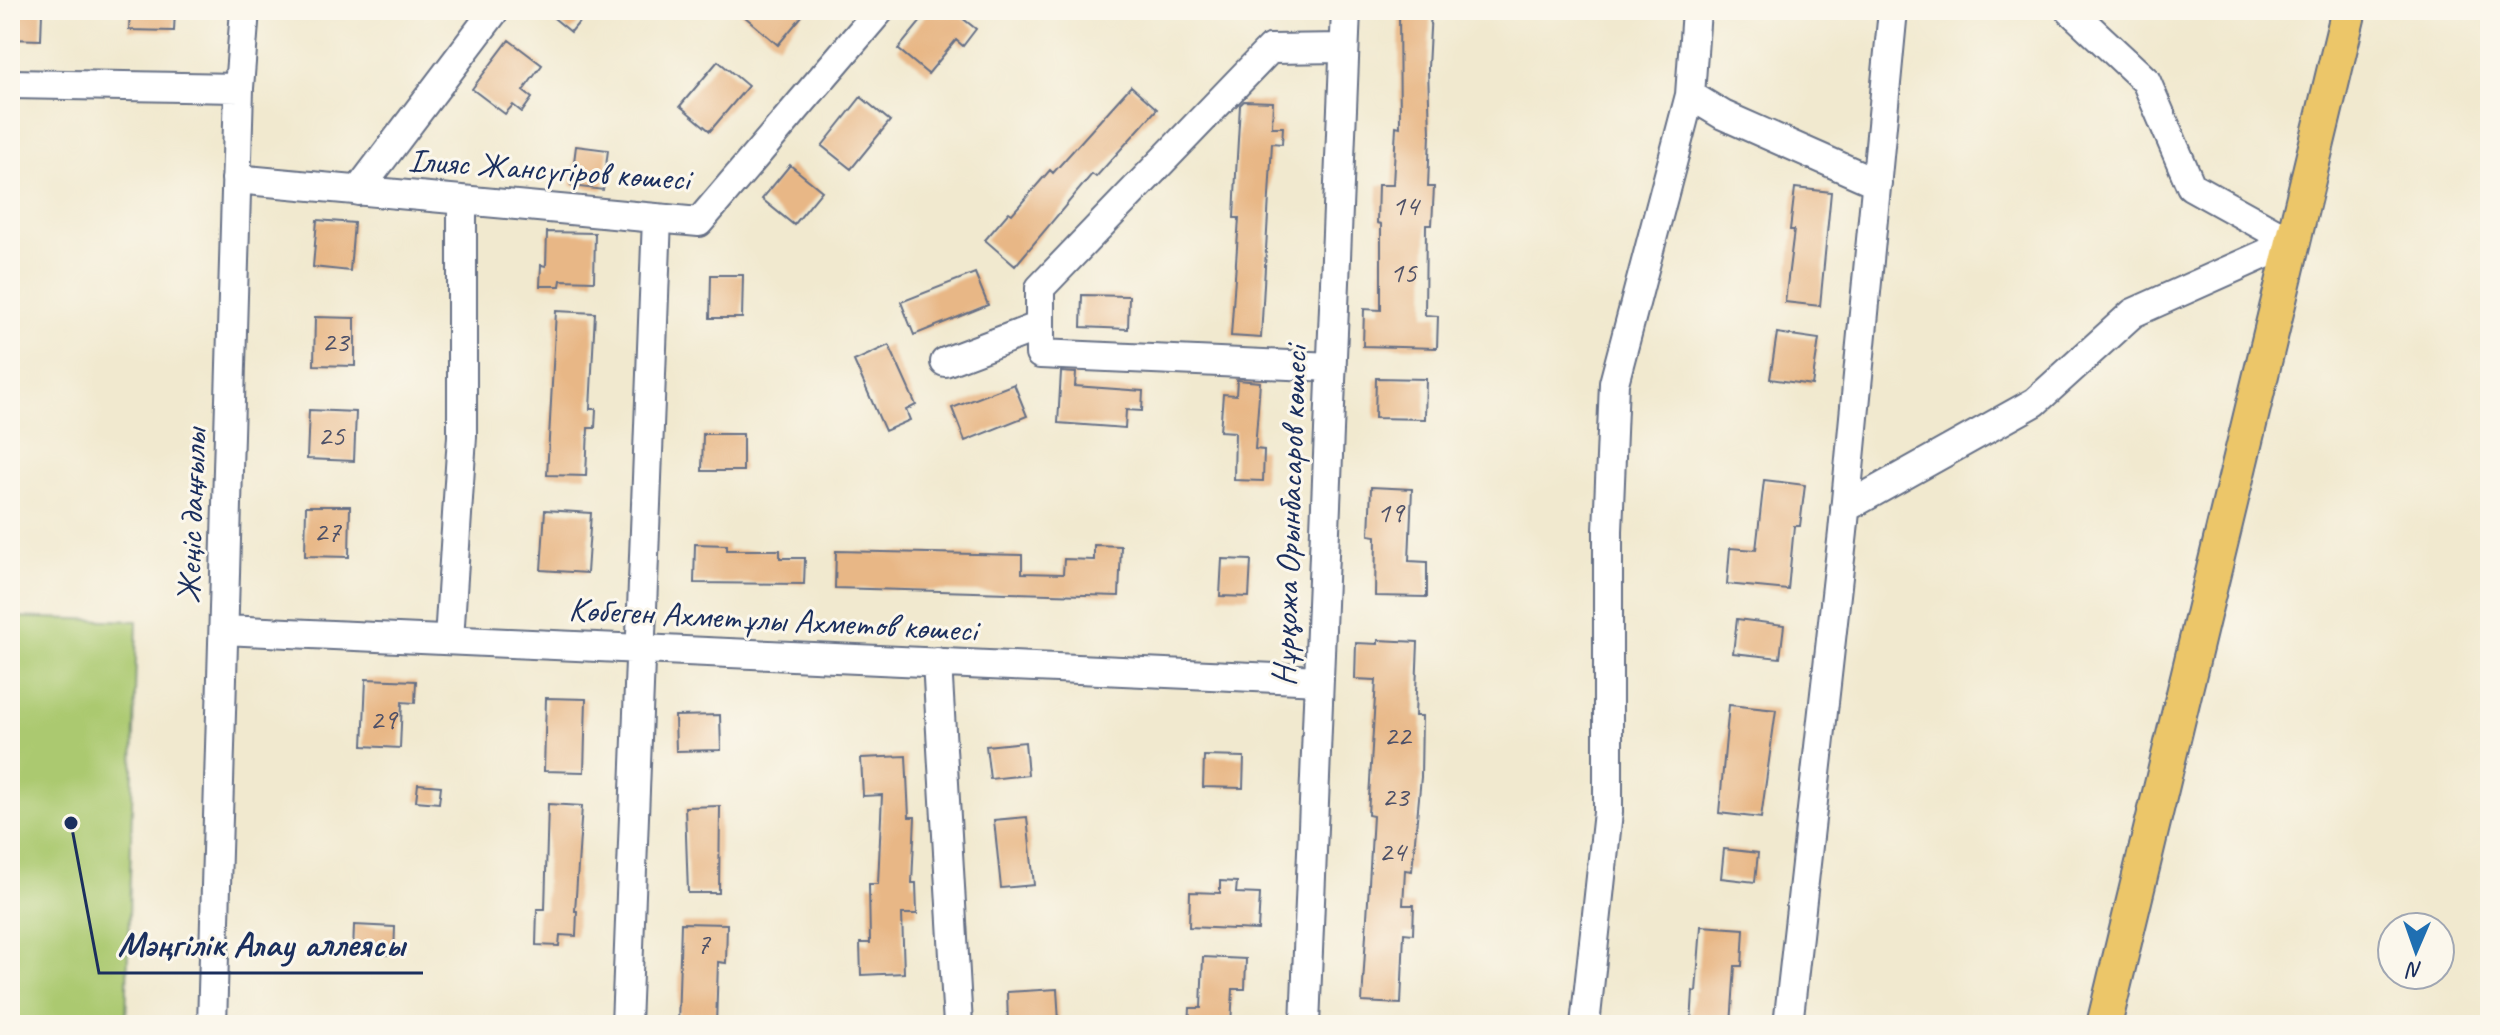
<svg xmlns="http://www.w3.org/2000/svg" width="2500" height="1035" viewBox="0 0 2500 1035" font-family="Caveat,sans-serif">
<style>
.green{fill:#abc970;stroke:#637c67;stroke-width:2}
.building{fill:#e8b786}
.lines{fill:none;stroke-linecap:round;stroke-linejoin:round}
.minor-casing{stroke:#667086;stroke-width:32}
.major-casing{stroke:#667086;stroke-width:38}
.minor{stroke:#fff;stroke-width:28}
.major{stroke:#ecc669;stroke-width:34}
.labels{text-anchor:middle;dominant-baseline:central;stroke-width:6;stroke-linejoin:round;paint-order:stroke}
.number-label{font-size:30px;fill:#4e5168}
.street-label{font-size:34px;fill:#1b2f5e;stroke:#fbf7ec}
.leader{fill:none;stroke:#1b2f5e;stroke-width:3}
.callout-dot{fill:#1b2f5e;stroke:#fbf7ec;stroke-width:3}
.callout-label{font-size:36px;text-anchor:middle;font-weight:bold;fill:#1b2f5e;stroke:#fbf7ec;stroke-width:6;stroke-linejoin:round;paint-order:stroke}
</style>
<rect width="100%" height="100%" fill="#fbf7ec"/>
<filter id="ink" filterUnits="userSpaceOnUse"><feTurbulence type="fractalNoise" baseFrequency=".0125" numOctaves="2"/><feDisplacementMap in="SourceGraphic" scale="16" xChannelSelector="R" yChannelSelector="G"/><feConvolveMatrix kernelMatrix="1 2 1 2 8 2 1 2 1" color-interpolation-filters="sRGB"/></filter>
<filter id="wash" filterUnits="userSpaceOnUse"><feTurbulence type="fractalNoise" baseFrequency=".006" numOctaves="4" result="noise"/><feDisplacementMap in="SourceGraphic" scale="32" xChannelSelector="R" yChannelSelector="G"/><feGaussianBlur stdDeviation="1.8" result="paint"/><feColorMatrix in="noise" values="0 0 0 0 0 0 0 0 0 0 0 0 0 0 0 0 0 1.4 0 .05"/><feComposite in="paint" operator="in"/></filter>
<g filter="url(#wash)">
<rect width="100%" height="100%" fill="#f1e9cf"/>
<path class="green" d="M 10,617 L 137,621 L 126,1025 L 10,1025 Z"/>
<g id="blocks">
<path class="building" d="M 10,10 L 42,12 L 41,40 L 10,39 Z
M 130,10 L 175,10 L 174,31 L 129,30 Z
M 544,10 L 589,10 L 571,32 Z
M 737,10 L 807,10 L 778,45 Z
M 930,10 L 952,10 L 976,29 L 963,46 L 956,40 L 928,74 L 898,49 Z
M 1399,10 L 1431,10 L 1428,68 L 1430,134 L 1428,187 L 1434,187 L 1432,225 L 1426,225 L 1425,315 L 1438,316 L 1437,348 L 1363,346 L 1364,309 L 1381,310 L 1381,224 L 1377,223 L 1378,185 L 1393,185 L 1396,126 L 1400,127 Z
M 509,40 L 542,65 L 523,91 L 532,98 L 522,112 L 513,105 L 505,114 L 472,89 Z
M 718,61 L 748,86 L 710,131 L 680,106 Z
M 1131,86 L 1157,109 L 1096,177 L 1092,174 L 1015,266 L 985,240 L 1009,212 L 1012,214 L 1050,170 L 1053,173 Z
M 861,97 L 890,121 L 851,169 L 822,146 Z
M 1244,101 L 1273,102 L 1272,127 L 1283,127 L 1282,144 L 1272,143 L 1261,338 L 1231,336 L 1239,218 L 1234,218 L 1236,174 L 1240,105 Z
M 576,146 L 608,150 L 603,190 L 571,186 Z
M 790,165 L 822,191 L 794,225 L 762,199 Z
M 1795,188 L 1831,192 L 1820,306 L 1785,302 L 1794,230 L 1790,230 Z
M 317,220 L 354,223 L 350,271 L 313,267 Z
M 547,232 L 595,233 L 594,281 L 561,280 L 560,286 L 540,286 L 541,265 L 546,266 Z
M 975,273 L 988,305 L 914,335 L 901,302 Z
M 711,275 L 743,275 L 742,318 L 710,318 Z
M 1082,295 L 1129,296 L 1128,329 L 1081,327 Z
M 556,311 L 595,313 L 590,409 L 596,409 L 595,428 L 588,428 L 586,476 L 547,475 Z
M 315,317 L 355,318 L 355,366 L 314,365 Z
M 1777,333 L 1819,339 L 1812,385 L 1770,379 Z
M 889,345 L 916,405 L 906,410 L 910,420 L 885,431 L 854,361 Z
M 1061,372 L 1076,373 L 1075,386 L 1143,391 L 1142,411 L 1126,410 L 1125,428 L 1058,423 Z
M 1376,378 L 1426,379 L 1425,419 L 1375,418 Z
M 1237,380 L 1260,382 L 1255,449 L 1264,450 L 1263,481 L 1234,480 L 1235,432 L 1220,431 L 1223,394 L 1236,395 Z
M 1014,384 L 1027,416 L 965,441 L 952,408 Z
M 309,410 L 356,412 L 354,461 L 307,459 Z
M 703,434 L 743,434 L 743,471 L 702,471 Z
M 1764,480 L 1805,485 L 1800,526 L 1794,526 L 1788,590 L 1727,584 L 1730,548 L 1756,550 Z
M 1371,487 L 1412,489 L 1409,561 L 1427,562 L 1427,597 L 1375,596 L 1376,536 L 1369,535 Z
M 306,506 L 350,506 L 349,557 L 305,556 Z
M 545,510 L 591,513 L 587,573 L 541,570 Z
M 695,544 L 727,545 L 727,550 L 780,550 L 780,558 L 805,558 L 804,584 L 694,583 Z
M 1094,545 L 1121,546 L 1119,596 L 835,588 L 836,551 L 1022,555 L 1022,573 L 1063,574 L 1064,559 L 1094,560 Z
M 1222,559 L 1251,560 L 1249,597 L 1220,596 Z
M 1737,619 L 1784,625 L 1780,658 L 1733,653 Z
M 1378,640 L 1418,642 L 1415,716 L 1422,716 L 1421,777 L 1412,871 L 1405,870 L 1403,905 L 1414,905 L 1413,934 L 1404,933 L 1401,1004 L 1362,1002 L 1373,816 L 1368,815 L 1376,680 L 1355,679 L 1356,643 L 1378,644 Z
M 366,679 L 416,681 L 415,703 L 402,702 L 400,748 L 363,746 Z
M 546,698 L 586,699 L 584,772 L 544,771 Z
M 1729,705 L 1776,710 L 1761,818 L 1719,813 Z
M 720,715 L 721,750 L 676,751 L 675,716 Z
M 1025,742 L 1028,775 L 990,779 L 986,746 Z
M 906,756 L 909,817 L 915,817 L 912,883 L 916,883 L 917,914 L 902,914 L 904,973 L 861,975 L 860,943 L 870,943 L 869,884 L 878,884 L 882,795 L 863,796 L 861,758 Z
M 1204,756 L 1244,757 L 1243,788 L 1203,787 Z
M 418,784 L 441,786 L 439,803 L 416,801 Z
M 548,804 L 582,806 L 575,911 L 577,911 L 576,936 L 560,935 L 559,946 L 536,945 L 537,909 L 545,909 Z
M 720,806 L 719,893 L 688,893 L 685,807 Z
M 1027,817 L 1034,885 L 1001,888 L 994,820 Z
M 1724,849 L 1758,853 L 1755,882 L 1721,878 Z
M 1220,881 L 1237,882 L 1236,893 L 1260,894 L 1258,930 L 1189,927 L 1190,892 L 1220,893 Z
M 681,923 L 727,924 L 726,963 L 718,962 L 716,1025 L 678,1025 Z
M 354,925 L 395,927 L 394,955 L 353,953 Z
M 1701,926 L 1744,929 L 1742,966 L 1735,966 L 1731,1025 L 1691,1025 L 1693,991 L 1696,992 Z
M 1203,957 L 1246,959 L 1245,989 L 1233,989 L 1231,1025 L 1189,1025 L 1190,1008 L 1201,1008 Z
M 1057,989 L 1059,1022 L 1008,1024 L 1007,992 Z"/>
</g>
</g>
<g filter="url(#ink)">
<use href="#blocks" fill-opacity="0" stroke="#667086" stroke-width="2"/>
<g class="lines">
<defs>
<path id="minor" d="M 10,84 L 239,88
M 1690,95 L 1723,115 L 1877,183
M 236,179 L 699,222 L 880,10
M 358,191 L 495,10
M 945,362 L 1040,326
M 1332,367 L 1040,354 L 1040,288 L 1270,49 L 1344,48
M 1845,508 L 2035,402 L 2133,313 L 2292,242 L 2191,186 L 2146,81 L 2070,10
M 224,630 L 1319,680
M 449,640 L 462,436 L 462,200
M 937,662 L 958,1025
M 212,1025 L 239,88 L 245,10
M 626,1025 L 657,218
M 1305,1025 L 1346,10
M 1585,1025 L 1608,812 L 1608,531 L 1614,383 L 1690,95 L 1696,10
M 1788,1025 L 1843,532 L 1893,10"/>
<path id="major" d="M 2104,1025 L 2349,10"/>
</defs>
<use href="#minor" class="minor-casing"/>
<use href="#major" class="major-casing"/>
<use href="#minor" class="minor"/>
<use href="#major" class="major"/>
</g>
</g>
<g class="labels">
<g class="number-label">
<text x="1405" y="205">14</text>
<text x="1403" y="272">15</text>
<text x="335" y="341">23</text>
<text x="331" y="435">25</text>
<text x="1390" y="512">19</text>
<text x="327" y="531">27</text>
<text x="383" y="719">29</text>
<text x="1397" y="735">22</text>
<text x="1395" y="796">23</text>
<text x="1392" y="851">24</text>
<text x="703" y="943">7</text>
</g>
<g class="street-label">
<text transform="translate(549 169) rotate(4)">Ілияс Жансүгіров көшесі</text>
<text transform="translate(191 516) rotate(-88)">Жеңіс даңғылы</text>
<text transform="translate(1289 516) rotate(-88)">Нұрқожа Орынбасаров көшесі</text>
<text transform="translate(773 619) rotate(3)">Көбеген Ахметұлы Ахметов көшесі</text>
</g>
</g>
<path class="leader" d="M71 823L99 973H423"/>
<circle class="callout-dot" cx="71" cy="823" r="8"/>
<g class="callout-label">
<text x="261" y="956">Мәңгілік Алау аллеясы</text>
</g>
<rect width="2500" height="1035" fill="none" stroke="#fbf7ec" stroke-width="40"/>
<g transform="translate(2416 951) rotate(182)"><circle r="38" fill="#fbf7ec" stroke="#a1a7b3" stroke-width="2"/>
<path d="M0-6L14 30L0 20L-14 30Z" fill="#1f6fb2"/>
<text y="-12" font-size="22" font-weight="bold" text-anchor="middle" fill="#1b2f5e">N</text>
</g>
</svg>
